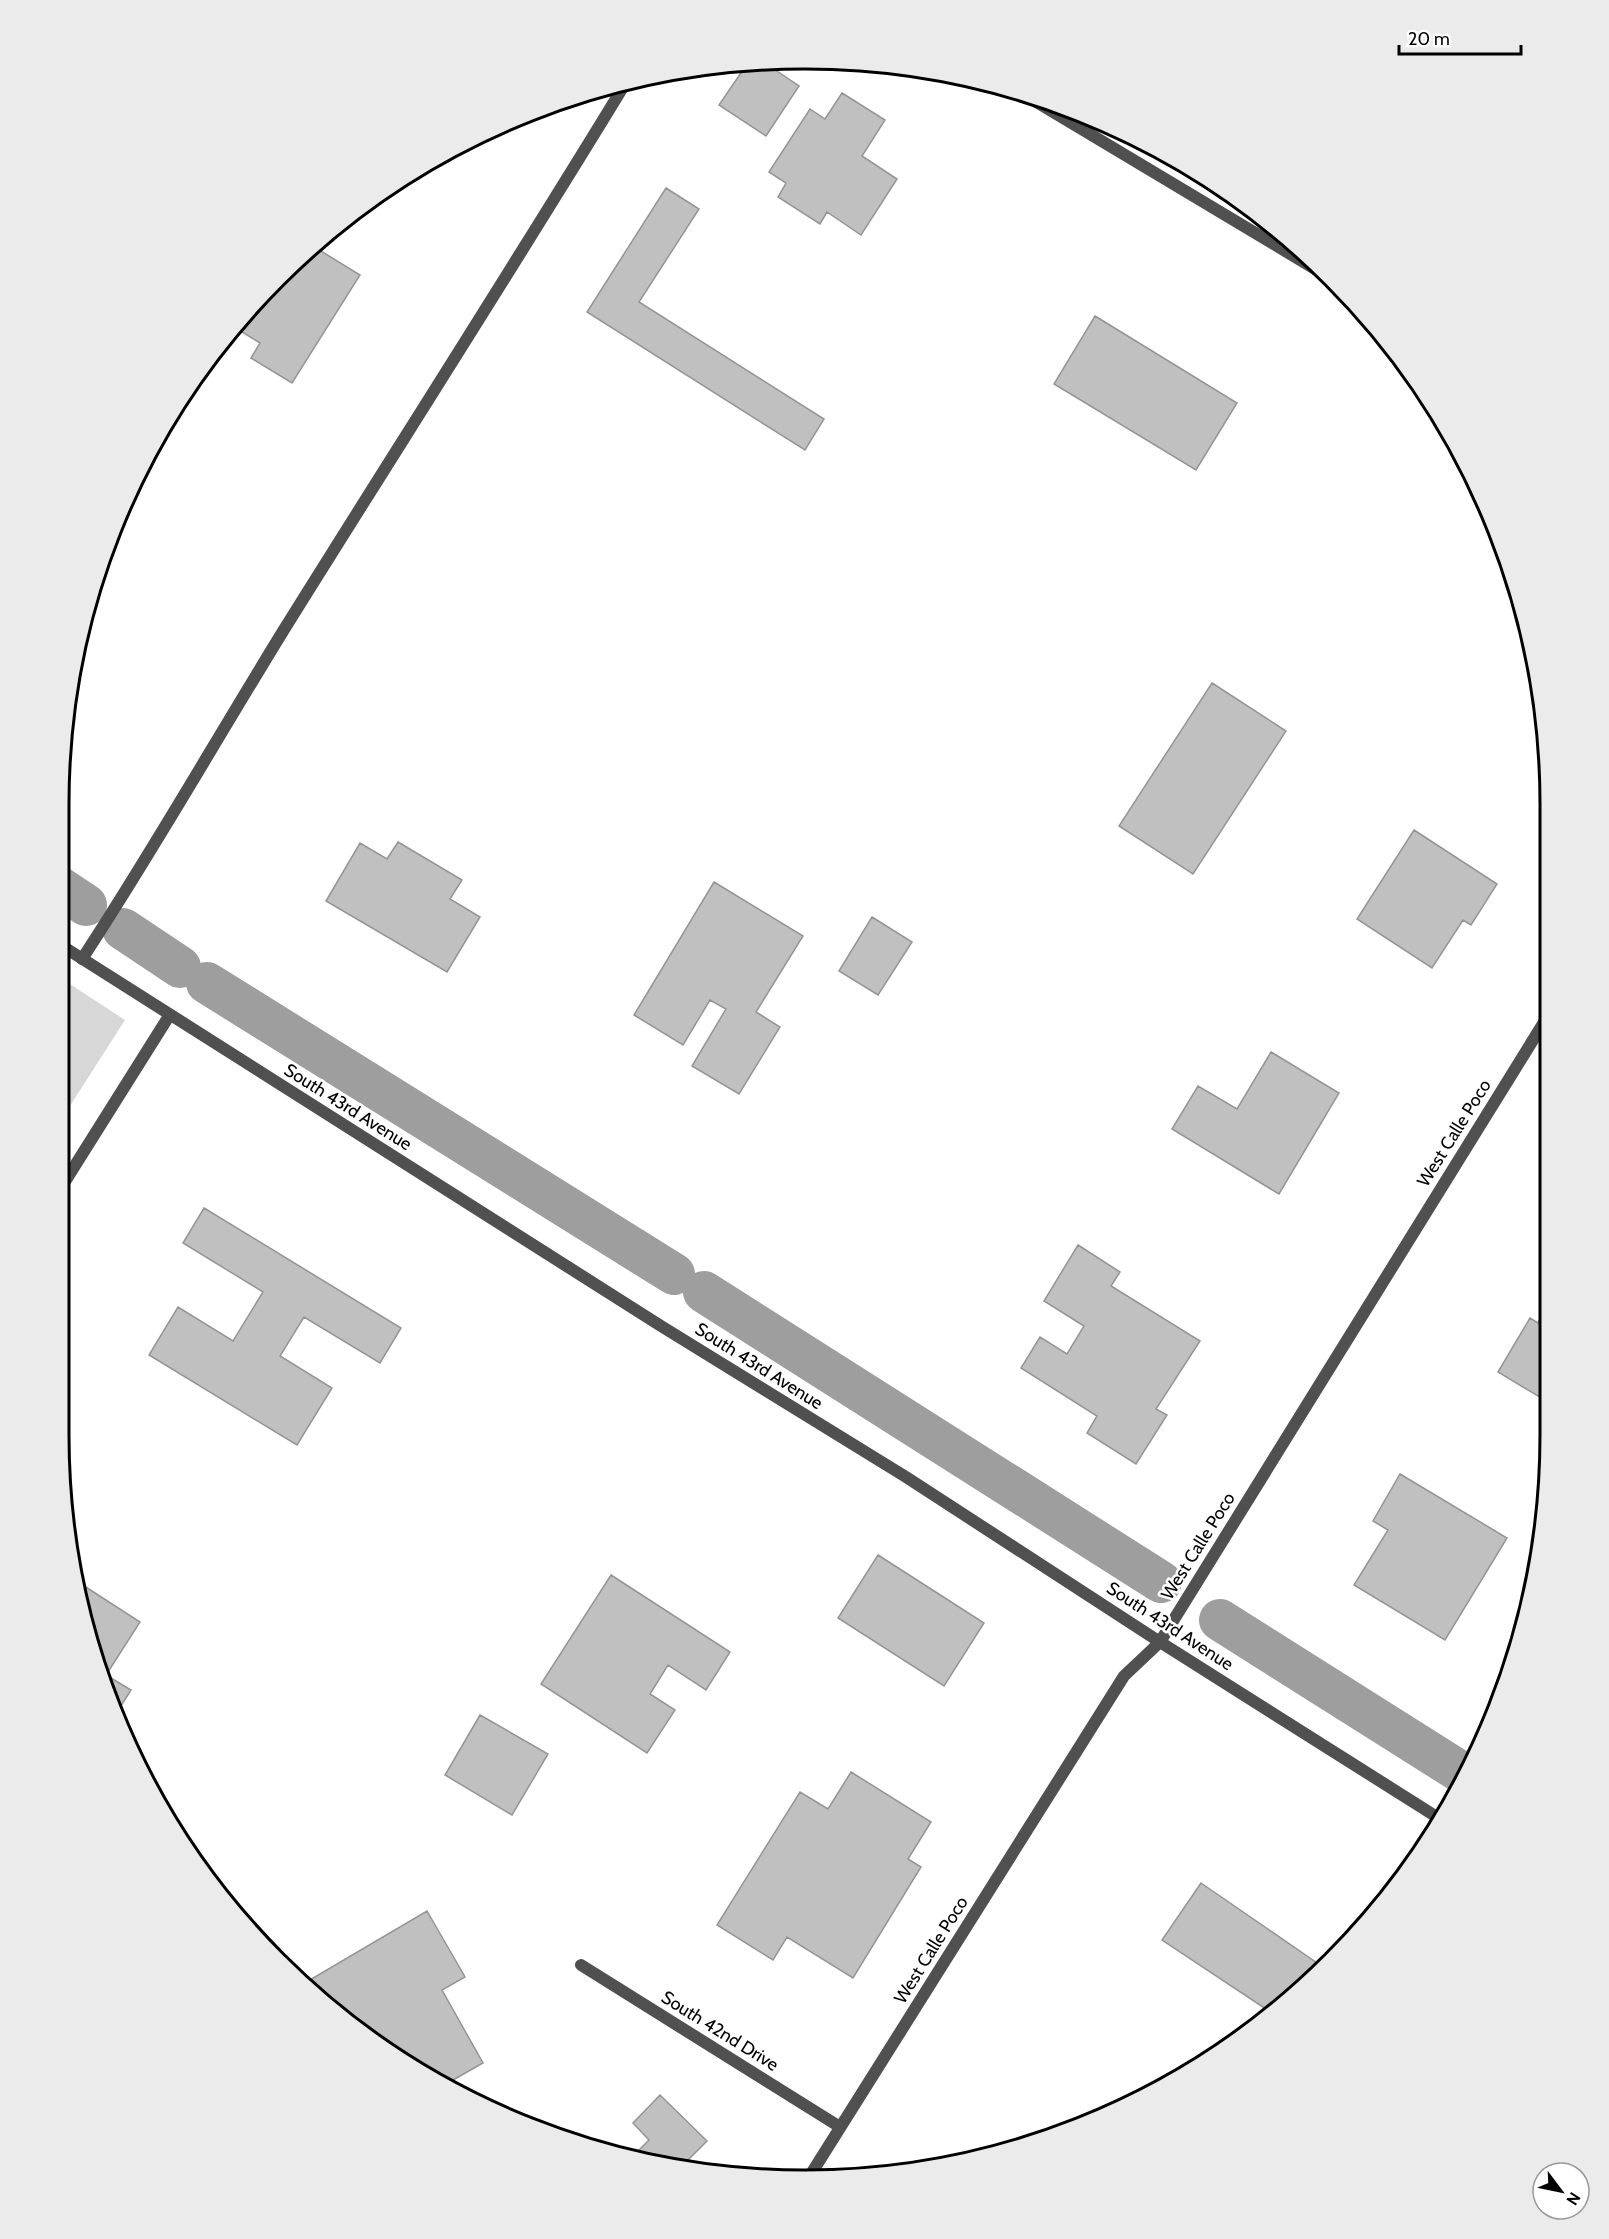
<svg xmlns="http://www.w3.org/2000/svg" width="1609" height="2239" viewBox="0 0 1609 2239" font-family="Cabin,sans-serif">
<style>
.green{fill:#d7d7d7}
.lines{fill:none;stroke-linecap:round;stroke-linejoin:round}
.canal{stroke:#9e9e9e;stroke-width:42}
.building{fill:#c0c0c0;stroke:#949494;stroke-width:1.5}
.lane{stroke:#505050;stroke-width:12}
.street{stroke:#505050;stroke-width:12}
.labels{text-anchor:middle;dominant-baseline:central;stroke-width:5;stroke-linejoin:round;paint-order:stroke}
.street-label{font-size:18px;fill:#000;stroke:#fff}
.rim{fill:none;stroke:#000;stroke-width:3}
</style>
<rect width="100%" height="100%" fill="#fff"/>
<path class="green" d="M 59,977 L 125,1020 L 59,1123 Z"/>
<g class="lines">
<path class="canal" d="M 59,887 L 86,905
M 123,929 L 180,967
M 207,983 L 674,1274
M 704,1292 L 1161,1582
M 1220,1620 L 1467,1776"/>
</g>
<path class="building" d="M 765,63 L 799,86 L 766,136 L 719,105 L 747,64 Z
M 842,93 L 885,120 L 862,156 L 897,179 L 861,235 L 827,212 L 820,224 L 778,197 L 786,183 L 769,172 L 810,109 L 825,119 Z
M 666,188 L 699,209 L 639,302 L 824,419 L 805,450 L 587,312 Z
M 311,245 L 360,275 L 292,383 L 251,358 L 260,343 L 234,327 L 243,313 Z
M 1095,316 L 1237,403 L 1196,470 L 1054,384 Z
M 1212,683 L 1286,731 L 1193,874 L 1119,826 Z
M 1414,830 L 1497,884 L 1471,925 L 1463,920 L 1432,968 L 1357,919 Z
M 398,842 L 462,880 L 450,899 L 480,917 L 447,972 L 326,901 L 360,843 L 387,859 Z
M 714,882 L 803,936 L 756,1012 L 780,1027 L 739,1094 L 692,1066 L 726,1009 L 710,1000 L 683,1045 L 634,1015 Z
M 872,917 L 912,942 L 878,995 L 839,971 Z
M 1271,1052 L 1339,1093 L 1279,1194 L 1172,1129 L 1198,1086 L 1237,1109 Z
M 204,1208 L 401,1328 L 380,1363 L 304,1317 L 280,1356 L 332,1388 L 297,1445 L 149,1355 L 178,1307 L 233,1341 L 263,1292 L 183,1243 Z
M 1078,1245 L 1120,1272 L 1111,1286 L 1200,1341 L 1156,1409 L 1167,1415 L 1136,1464 L 1087,1433 L 1097,1416 L 1021,1368 L 1040,1337 L 1067,1354 L 1084,1326 L 1044,1301 Z
M 1548,1306 L 1548,1402 L 1498,1372 L 1530,1318 L 1538,1323 Z
M 1400,1474 L 1507,1538 L 1445,1640 L 1354,1585 L 1388,1530 L 1373,1521 Z
M 878,1555 L 984,1623 L 944,1686 L 838,1618 Z
M 611,1575 L 730,1652 L 706,1690 L 668,1665 L 650,1694 L 675,1710 L 647,1753 L 541,1684 Z
M 78,1582 L 140,1622 L 106,1675 L 131,1690 L 114,1717 L 84,1628 Z
M 480,1715 L 548,1754 L 512,1815 L 445,1775 Z
M 851,1772 L 931,1822 L 908,1859 L 921,1867 L 853,1978 L 787,1937 L 773,1960 L 717,1925 L 800,1792 L 828,1809 Z
M 1201,1883 L 1323,1967 L 1296,1996 L 1272,2013 L 1162,1940 Z
M 427,1911 L 465,1977 L 442,1990 L 483,2063 L 446,2084 L 320,2000 L 308,1981 Z
M 660,2095 L 707,2141 L 680,2168 L 632,2157 L 649,2140 L 633,2123 Z"/>
<g class="lines">
<path class="lane" d="M 82,959 C 153,851 217,738 285,628 C 398,447 514,266 625,84"/>
<path class="street" d="M 1018,91 L 1327,276
M 59,944 L 661,1326 L 906,1477 L 1160,1642 L 1440,1819
M 59,1191 L 169,1016
M 581,1965 L 840,2127
M 811,2174 L 1124,1676 L 1160,1642 L 1546,1019"/>
</g>
<g class="labels">
<g class="street-label">
<text transform="translate(348 1107) rotate(32)">South 43rd Avenue</text>
<text transform="translate(1454 1133) rotate(-58)">West Calle Poco</text>
<text transform="translate(759 1366) rotate(32)">South 43rd Avenue</text>
<text transform="translate(1198 1546) rotate(-58)">West Calle Poco</text>
<text transform="translate(1170 1626) rotate(33)">South 43rd Avenue</text>
<text transform="translate(931 1950) rotate(-58)">West Calle Poco</text>
<text transform="translate(720 2031) rotate(32)">South 42nd Drive</text>
</g>
</g>
<path d="M0 0H1609V2239H0ZM804 69H805A735 735 0 0 1 1540 804V1435A735 735 0 0 1 805 2170H804A735 735 0 0 1 69 1435V804A735 735 0 0 1 804 69Z" fill="#ebebeb" fill-rule="evenodd"/>
<path class="rim" d="M804 69H805A735 735 0 0 1 1540 804V1435A735 735 0 0 1 805 2170H804A735 735 0 0 1 69 1435V804A735 735 0 0 1 804 69Z"/>
<g transform="translate(1561 2191) rotate(122)"><circle r="28" fill="#ffffff" stroke="#999999" stroke-width="1.5"/>
<path d="M0-4.5L10 22L0 15L-10 22Z" fill="#000000"/>
<text y="-9" font-size="16" font-weight="bold" text-anchor="middle" fill="#000000">N</text>
</g>
<path d="M1399 45v9h122v-9" fill="none" stroke="#000000" stroke-width="3"/>
<text x="1408" y="45" font-size="18" fill="#000000" stroke="#ffffff" stroke-width="4.5" paint-order="stroke">20 m</text>
</svg>
